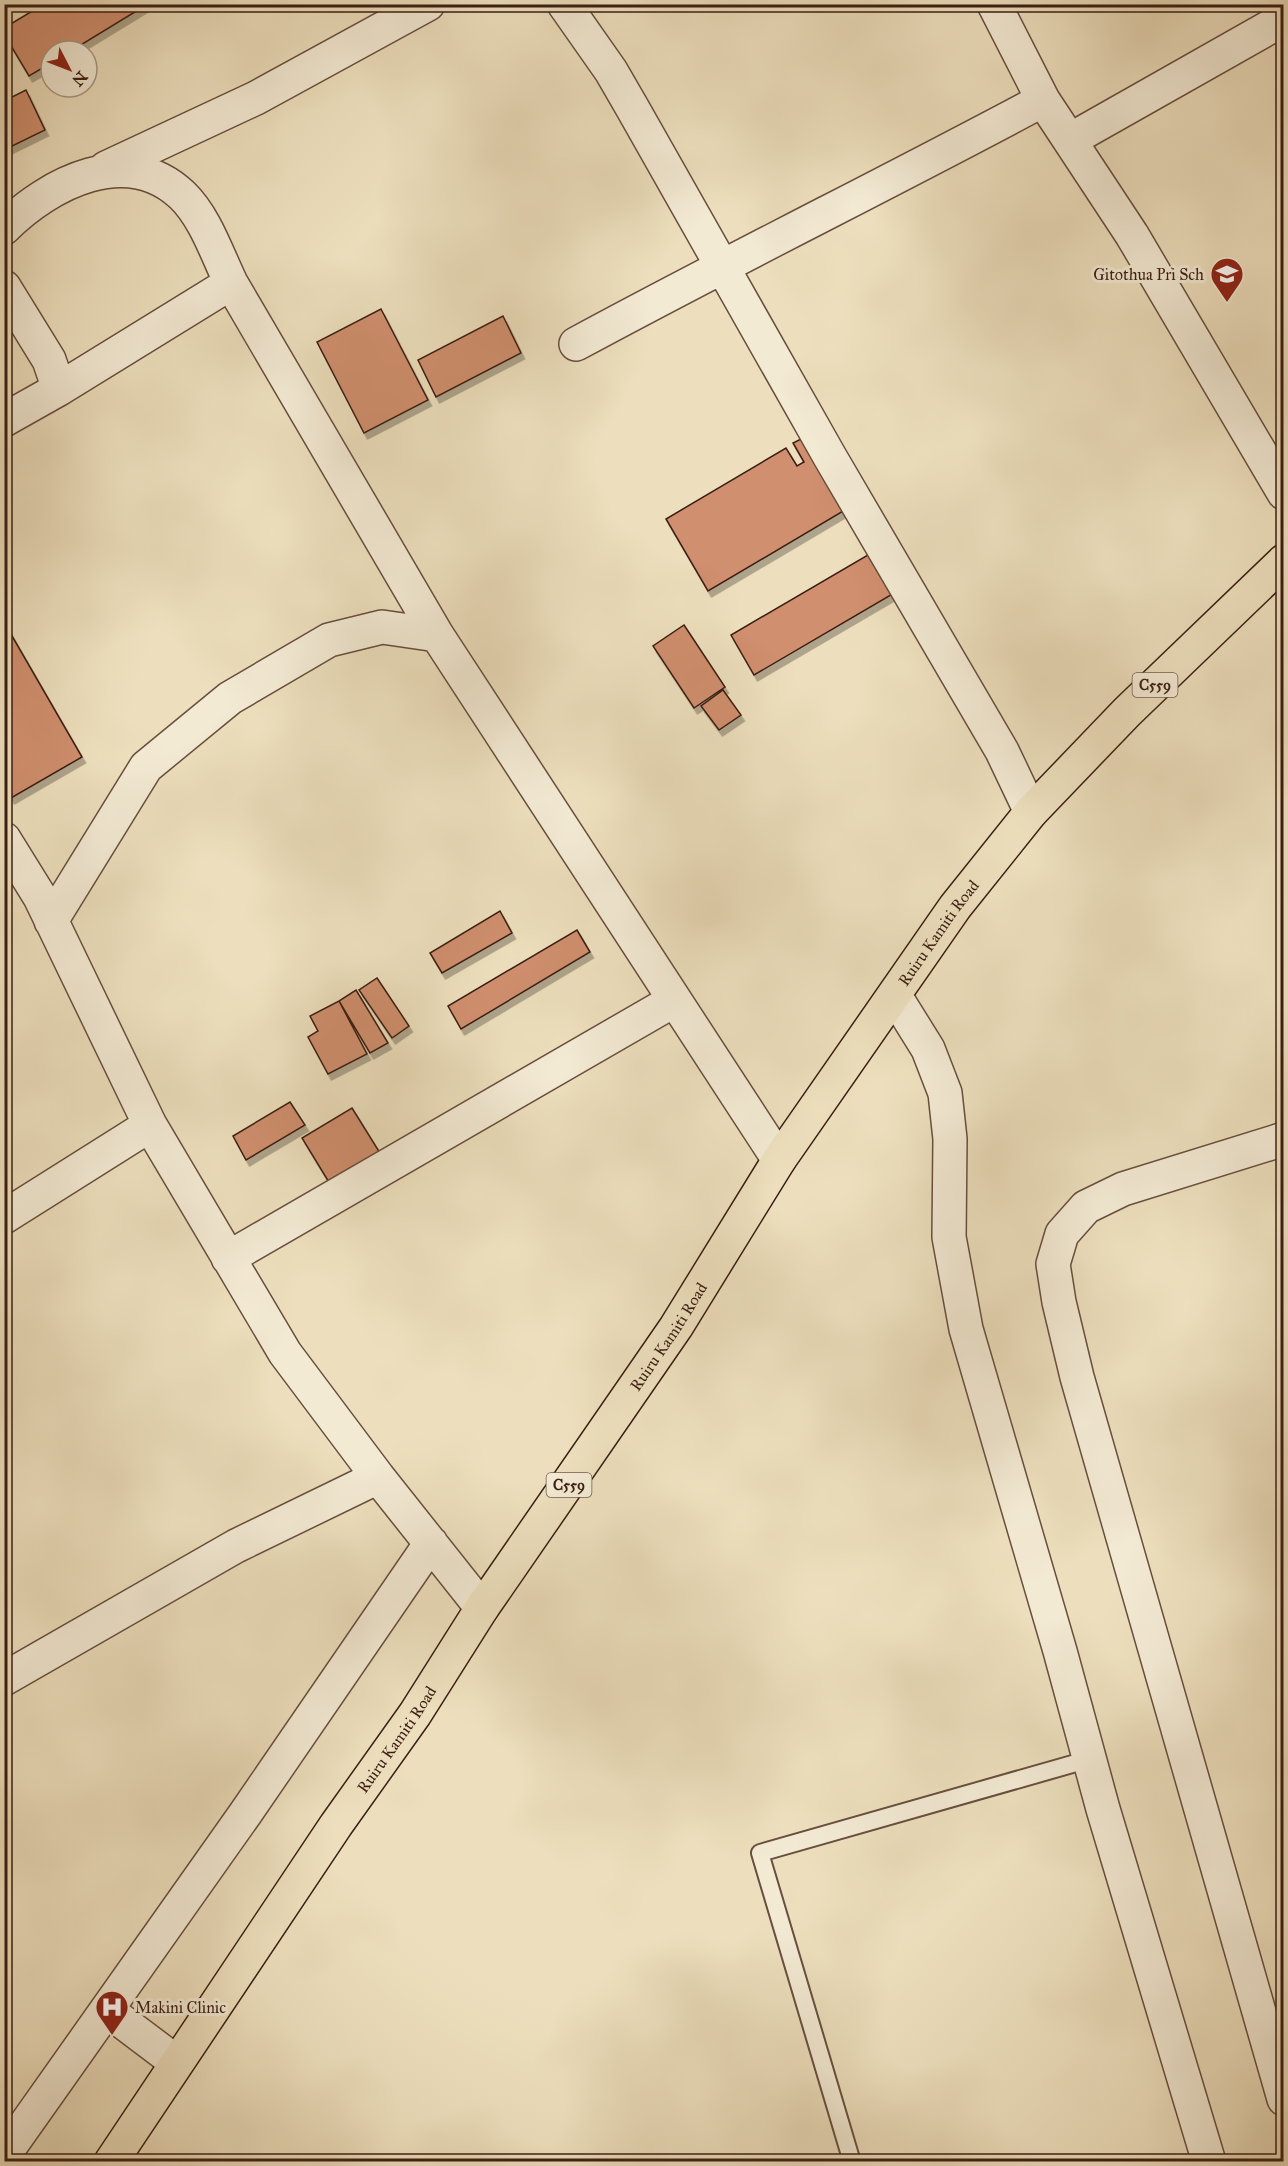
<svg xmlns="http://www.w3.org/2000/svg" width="1288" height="2166" viewBox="0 0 1288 2166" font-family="'IM FELL Great Primer',serif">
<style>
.building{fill:#d08f6e;stroke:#3b1e13;stroke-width:1.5;filter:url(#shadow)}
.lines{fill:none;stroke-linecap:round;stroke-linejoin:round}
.service-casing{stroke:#684e3e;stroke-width:20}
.minor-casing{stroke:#684e3e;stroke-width:36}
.primary-casing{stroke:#3b1e13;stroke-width:36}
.service{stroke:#f3ead4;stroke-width:16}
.minor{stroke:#f3ead4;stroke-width:33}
.primary{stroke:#eddfbd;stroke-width:33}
.labels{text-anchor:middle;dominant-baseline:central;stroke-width:6;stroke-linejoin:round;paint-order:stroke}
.shield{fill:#f3ead4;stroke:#725b4d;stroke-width:1.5}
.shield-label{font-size:15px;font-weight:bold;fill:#3b1e13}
.poi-label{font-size:16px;fill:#3b1e13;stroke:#f3ead4;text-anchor:end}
.street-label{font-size:16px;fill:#3b1e13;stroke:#f3ead4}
</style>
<defs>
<filter id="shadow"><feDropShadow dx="3.5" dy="6" stdDeviation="0" flood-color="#0004"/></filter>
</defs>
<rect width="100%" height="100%" fill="#eddfbd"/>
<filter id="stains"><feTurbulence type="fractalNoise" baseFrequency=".00333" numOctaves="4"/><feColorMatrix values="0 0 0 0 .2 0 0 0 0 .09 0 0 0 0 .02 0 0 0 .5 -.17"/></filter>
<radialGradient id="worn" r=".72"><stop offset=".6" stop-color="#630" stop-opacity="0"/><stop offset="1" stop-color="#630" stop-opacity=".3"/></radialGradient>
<path class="building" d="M 44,4 L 148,4 L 71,51 L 51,51 L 51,63 L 29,76 L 4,34 L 4,28 Z
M 26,90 L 45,130 L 4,150 L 4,101 Z
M 381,309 L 428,400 L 364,433 L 317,342 Z
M 503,316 L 521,353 L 436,397 L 418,360 Z
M 803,438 L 845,510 L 708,591 L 666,519 L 786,448 L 797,466 L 804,462 L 793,443 Z
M 873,552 L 896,592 L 754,675 L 731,635 Z
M 684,625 L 725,687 L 694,708 L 653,646 Z
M 8,629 L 82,757 L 11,798 L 4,787 L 4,631 Z
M 723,690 L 741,715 L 719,730 L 701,706 Z
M 500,911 L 512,933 L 442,973 L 430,953 Z
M 577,930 L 590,952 L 461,1029 L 448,1006 Z
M 377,978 L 409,1026 L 392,1038 L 359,990 Z
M 356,990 L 388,1043 L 370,1053 L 339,1001 Z
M 339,1001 L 367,1054 L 328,1074 L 308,1037 L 318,1031 L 310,1016 Z
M 290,1102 L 305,1125 L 246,1160 L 233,1136 Z
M 352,1108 L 380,1153 L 330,1184 L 302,1138 Z"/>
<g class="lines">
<defs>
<path id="service" d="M 852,2162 L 760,1853 L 1090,1759"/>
<path id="minor" d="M 564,4 L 611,71 L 633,109 L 830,457 L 1002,751 L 1031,812
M 994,4 L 1043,100 L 1132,235 L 1284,493
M 1070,140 L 1284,19
M 106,168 L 256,98 L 428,4
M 4,228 C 49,183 127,143 182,195 C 205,217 217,254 231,283 L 437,635 L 779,1160
M 4,287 L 49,360 L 59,389 L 4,420
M 576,344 C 731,260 888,183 1043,100
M 59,389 L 231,283
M 4,839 L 40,897 L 150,1125 L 285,1353 L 378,1477 L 482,1608
M 51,921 L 146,767 L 230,698 L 329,640 L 382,627 L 437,635
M 895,996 L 928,1049 L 945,1093 L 950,1139 L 949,1237 L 966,1329 L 1060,1651 L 1103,1809 L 1209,2162
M 1284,1139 L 1123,1189 L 1086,1207 L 1062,1234 L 1053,1264 L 1059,1302 L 1077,1377 L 1284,2099
M 4,1217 L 150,1125
M 228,1258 L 673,1001
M 4,1679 L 236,1546 L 378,1477
M 107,2010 L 176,2062
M 4,2155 L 245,1814 L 431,1543"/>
<g id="primary">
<path id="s1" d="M 111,2162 L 336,1825 L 415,1714 L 482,1608 L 676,1327 L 779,1160 L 955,907 L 1031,812 L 1127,712 L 1284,561"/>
</g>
</defs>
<use href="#service" class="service-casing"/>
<use href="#minor" class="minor-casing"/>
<use href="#primary" class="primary-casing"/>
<use href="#service" class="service"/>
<use href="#minor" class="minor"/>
<use href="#primary" class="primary"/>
</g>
<defs>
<symbol id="school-pin" viewBox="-11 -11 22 30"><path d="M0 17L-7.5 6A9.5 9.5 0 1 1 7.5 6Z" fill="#8f2418" stroke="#f3ead4"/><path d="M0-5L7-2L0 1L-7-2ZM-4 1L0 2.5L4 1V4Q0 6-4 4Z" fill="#fff"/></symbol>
<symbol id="hospital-pin" viewBox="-11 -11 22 30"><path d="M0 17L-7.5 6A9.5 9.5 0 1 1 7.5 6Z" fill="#8f2418" stroke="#f3ead4"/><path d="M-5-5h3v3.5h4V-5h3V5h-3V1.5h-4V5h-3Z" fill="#fff"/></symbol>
</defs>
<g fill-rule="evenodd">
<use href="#school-pin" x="1208" y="255" width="38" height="52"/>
<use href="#hospital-pin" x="93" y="1988" width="38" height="52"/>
</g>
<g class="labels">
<g class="shield">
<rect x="1132.5" y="673" width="45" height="24" rx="4.5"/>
<rect x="546.5" y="1473" width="45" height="24" rx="4.5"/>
</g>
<g class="shield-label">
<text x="1155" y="685">C559</text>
<text x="569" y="1485">C559</text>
</g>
<g class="poi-label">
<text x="1204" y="274">Gitothua Pri Sch</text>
<text x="135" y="2007" text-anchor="start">Makini Clinic</text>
</g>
<g class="street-label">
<text stroke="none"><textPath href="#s1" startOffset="1482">Ruiru Kamiti Road</textPath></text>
<text stroke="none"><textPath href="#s1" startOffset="996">Ruiru Kamiti Road</textPath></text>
<text stroke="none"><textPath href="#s1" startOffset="510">Ruiru Kamiti Road</textPath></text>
</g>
</g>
<rect width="1288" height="2166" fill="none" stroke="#eddfbd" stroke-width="24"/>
<rect x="6" y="6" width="1276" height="2154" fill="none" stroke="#3b1e13" stroke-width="3"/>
<rect x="12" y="12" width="1264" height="2142" fill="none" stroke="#3b1e13" stroke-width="1.5"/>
<g transform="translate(69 69) rotate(132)"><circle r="28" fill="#f3ead4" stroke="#a99887" stroke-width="1.5"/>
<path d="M0-4.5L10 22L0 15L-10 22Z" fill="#8f2418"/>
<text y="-9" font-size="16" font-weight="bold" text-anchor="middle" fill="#3b1e13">N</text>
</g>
<rect width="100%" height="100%" filter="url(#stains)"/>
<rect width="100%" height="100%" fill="url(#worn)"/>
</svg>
